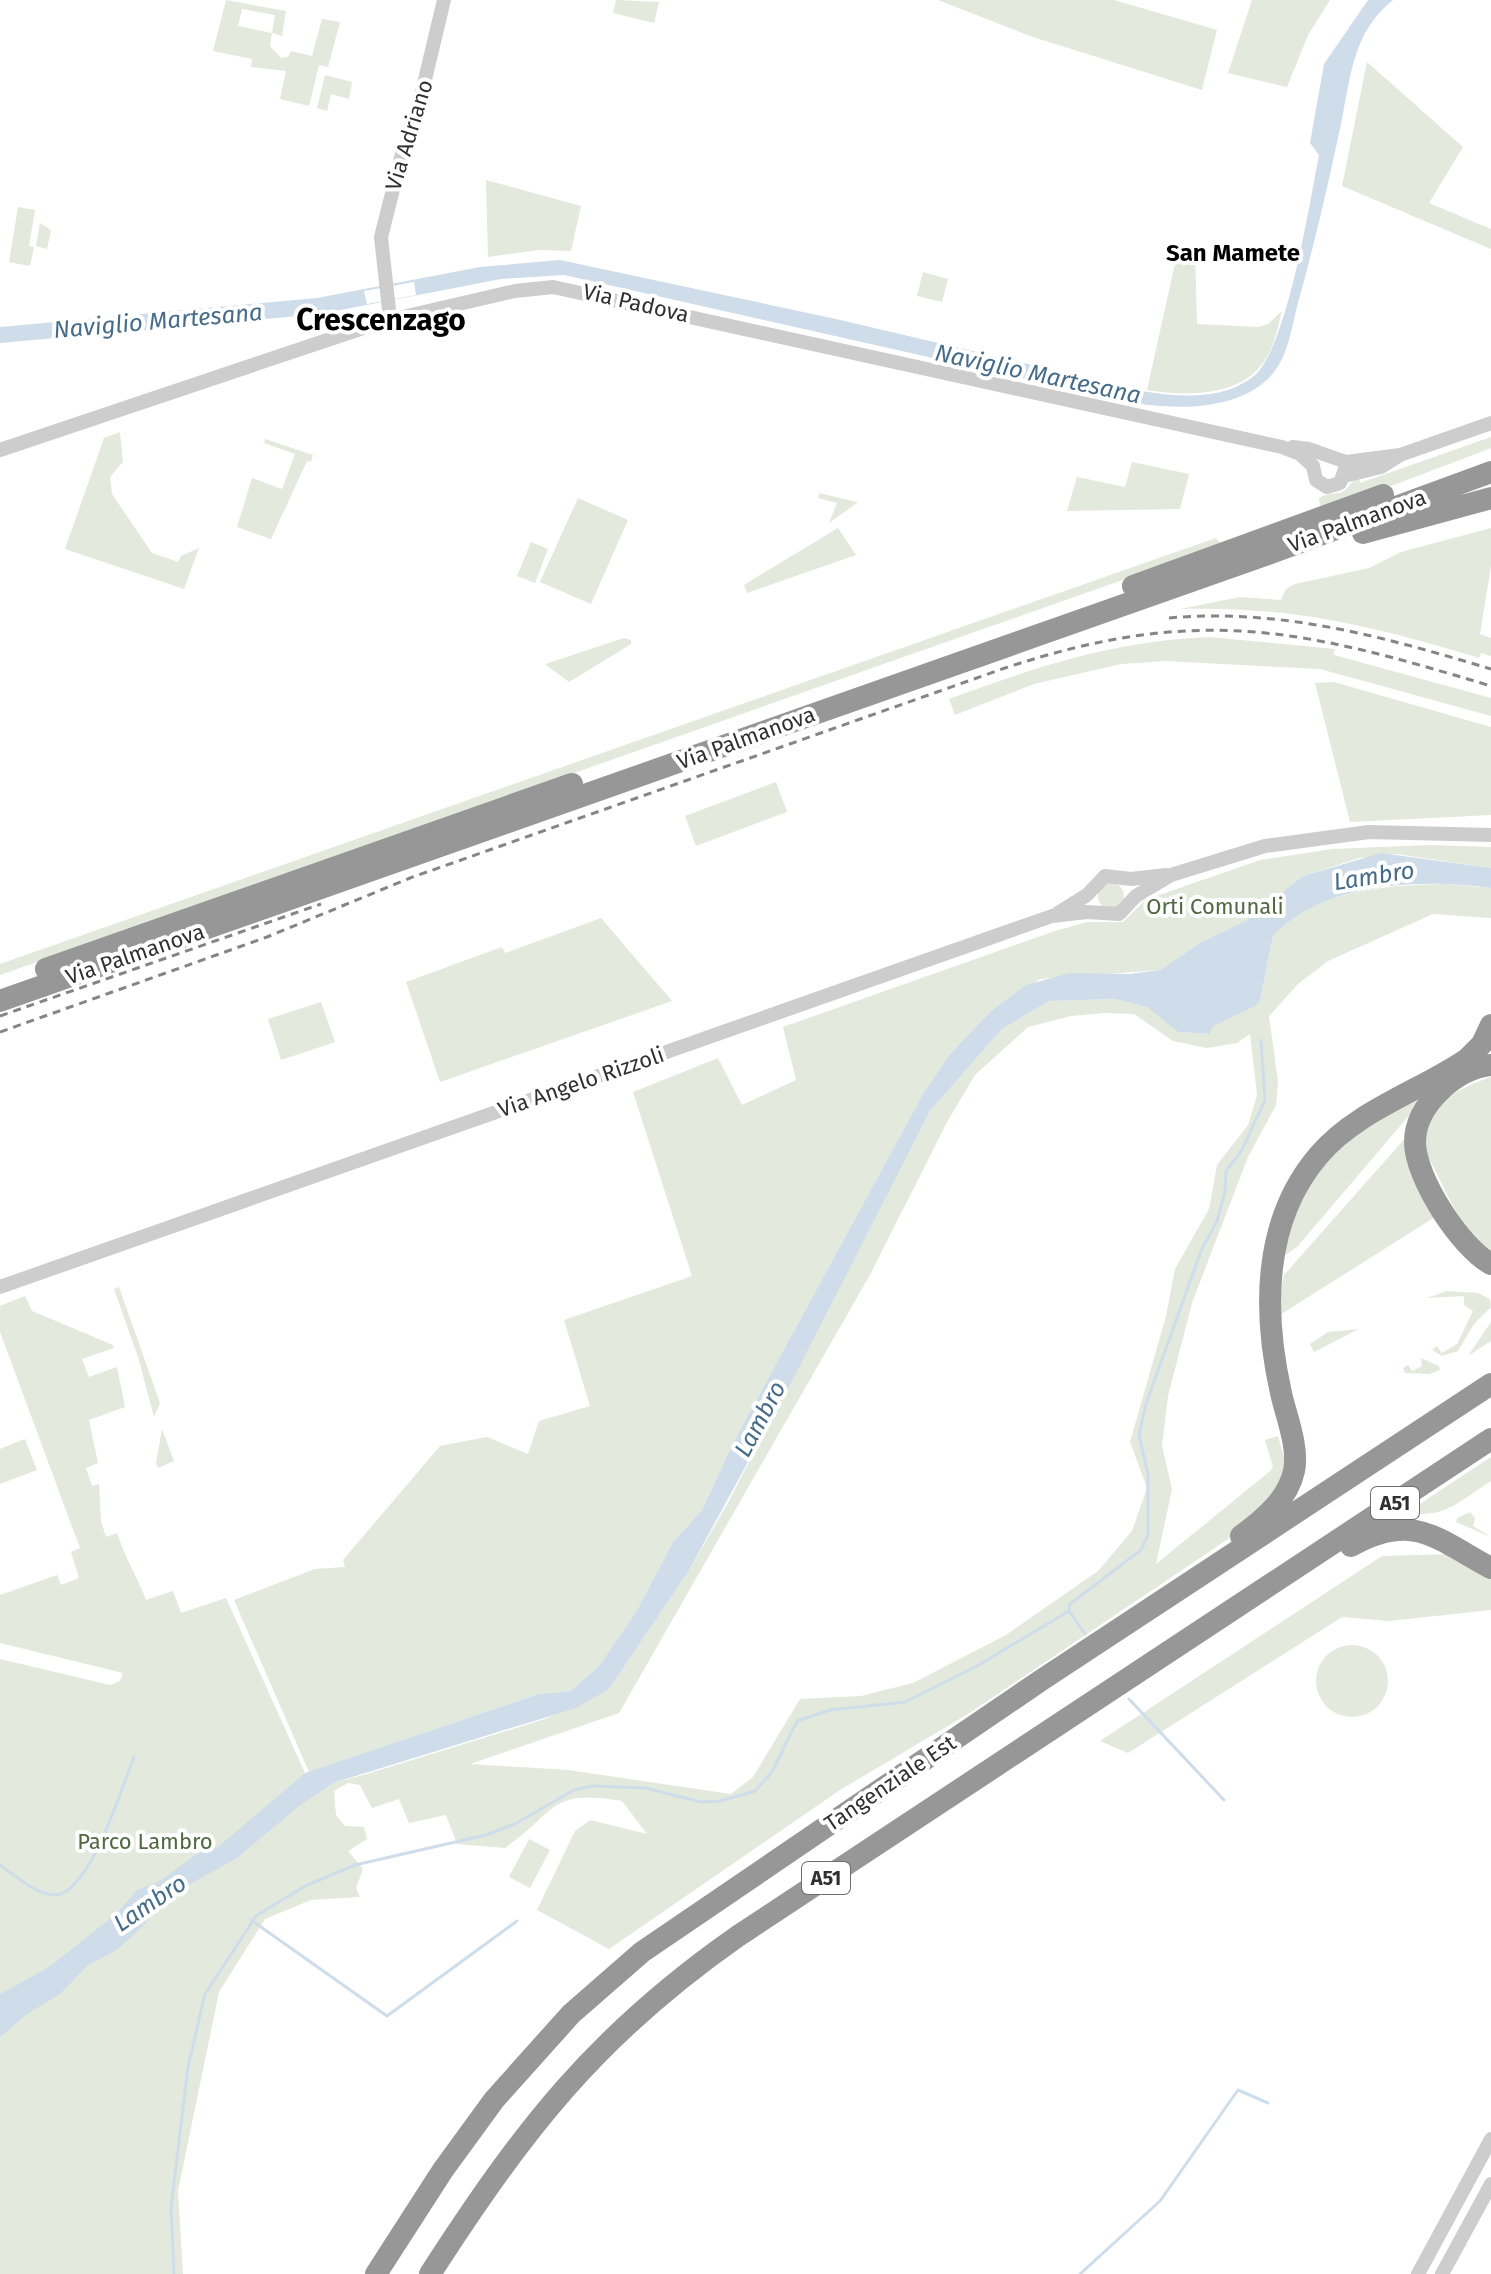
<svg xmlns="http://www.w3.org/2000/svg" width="1491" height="2274" viewBox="0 0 1491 2274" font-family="'Fira Sans',sans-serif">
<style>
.green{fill:#e3e9dd;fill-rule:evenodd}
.water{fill:#cedde9}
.pier{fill:#fff}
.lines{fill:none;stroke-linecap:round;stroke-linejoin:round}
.stream{stroke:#cedde9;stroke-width:3}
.minor{stroke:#cdcdcd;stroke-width:14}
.highway{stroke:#979797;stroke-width:22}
.rail{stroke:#858585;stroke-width:3;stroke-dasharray:8 6;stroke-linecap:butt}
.labels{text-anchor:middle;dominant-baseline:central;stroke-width:8;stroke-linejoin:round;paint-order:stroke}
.shield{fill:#fff;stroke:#6e6e6e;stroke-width:2}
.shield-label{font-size:20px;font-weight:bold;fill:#303030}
.street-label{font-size:22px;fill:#303030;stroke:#fff}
.park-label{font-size:22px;fill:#526842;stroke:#fff}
.neighbourhood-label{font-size:24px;font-weight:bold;fill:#000;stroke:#fff}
.water-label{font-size:24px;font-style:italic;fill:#466c8a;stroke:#fff}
.district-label{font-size:30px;font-weight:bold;fill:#000;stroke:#fff}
</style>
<rect width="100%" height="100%" fill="#fff"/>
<path class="green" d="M 226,0 L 286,11 L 282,36 L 272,33 L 270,46 L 281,58 L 288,57 L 291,51 L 312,56 L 322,19 L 340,22 L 328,67 L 319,65 L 309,106 L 280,99 L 286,71 L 251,67 L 252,59 L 213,51 ZM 242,9 L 275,15 L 272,33 L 238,26 Z
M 616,0 L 659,2 L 654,23 L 613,13 Z
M 938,0 L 1114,0 L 1217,30 L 1202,90 L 1033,37 Z
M 1252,0 L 1330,0 L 1308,35 L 1287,87 L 1228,73 Z
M 1367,62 L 1463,147 L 1429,203 L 1491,229 L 1491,249 L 1342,186 Z
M 325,75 L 352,82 L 349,99 L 331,94 L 327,111 L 317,108 Z
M 486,180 L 581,206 L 571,251 L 539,250 L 488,257 Z
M 18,207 L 35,210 L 29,246 L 34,247 L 30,266 L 9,262 Z
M 40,223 L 51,230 L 47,249 L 36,246 Z
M 1195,249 L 1197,324 L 1258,327 L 1268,324 L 1282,311 C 1277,330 1273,353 1259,368 C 1233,397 1182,396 1147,390 L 1178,250 Z
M 923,272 L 948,279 L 942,302 L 917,296 Z
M 120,432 L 123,462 L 110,477 L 112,494 L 152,553 L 178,562 L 181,556 L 199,548 L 184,589 L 65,549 L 104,438 Z
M 1491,437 L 1491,448 L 1365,496 L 1320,506 L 1319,499 C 1327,491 1335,496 1344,491 C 1350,486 1351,481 1359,478 L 1360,483 Z
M 265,439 L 313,455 L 311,462 L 307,461 L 271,539 L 237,527 L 252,478 L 282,489 L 295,454 L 264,443 Z
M 1132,462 L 1189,474 L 1180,509 L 1067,511 L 1077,477 L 1125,487 Z
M 819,493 L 857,502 L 857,503 L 829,523 L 837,503 L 818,498 Z
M 578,498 L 628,520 L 591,604 L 540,582 Z
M 838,528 L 856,555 L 747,593 L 744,585 Z
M 1491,528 L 1491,566 L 1480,634 L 1491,638 L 1491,656 L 1481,653 L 1479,658 C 1373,626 1292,606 1180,609 L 1240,597 L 1281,600 L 1286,589 L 1295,584 L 1369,568 L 1401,552 Z
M 1216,538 L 1222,545 L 0,975 L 0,964 Z
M 531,542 L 548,549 L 535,583 L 517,576 Z
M 1210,637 L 1335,649 L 1334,655 L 1491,698 L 1491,716 L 1320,669 L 1166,661 L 1121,664 L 1034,684 L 955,715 L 949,699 C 1039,666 1114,641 1210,637 Z
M 624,638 L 631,640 L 631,644 L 569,682 L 545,664 Z
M 1334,682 L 1491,727 L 1491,815 L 1350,822 L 1315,683 Z
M 776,782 L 787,812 L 696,846 L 685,816 Z
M 1430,845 L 1491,847 L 1491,868 L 1396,854 L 1359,858 L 1303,876 L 1247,920 L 1200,943 L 1160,970 L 1040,979 L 990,1012 L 950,1054 L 924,1092 L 733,1443 L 702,1510 L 673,1542 L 636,1612 L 599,1666 L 570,1691 L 539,1694 L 309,1772 L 234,1600 L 315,1569 L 345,1567 L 343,1560 L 440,1446 L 487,1437 L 528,1454 L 539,1421 L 590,1406 L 564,1320 L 692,1276 L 633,1092 L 718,1058 L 742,1105 L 796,1080 L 783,1027 L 1055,931 L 1087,922 L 1123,922 L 1145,900 L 1260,860 L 1332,849 Z
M1098 896a13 13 0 1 1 26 0a13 13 0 1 1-26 0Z
M 1447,884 L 1491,888 L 1491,918 L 1433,914 L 1328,961 L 1299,983 L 1269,1016 L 1278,1082 L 1276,1105 L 1248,1157 L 1192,1303 L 1168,1396 L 1162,1446 L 1172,1489 L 1156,1564 L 1269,1472 L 1273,1467 L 1265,1440 L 1278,1436 L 1286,1465 L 1282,1481 L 1237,1533 L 968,1714 L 840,1790 L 609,1949 L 537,1910 L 575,1831 L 590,1820 L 647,1834 L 622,1801 C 548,1789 559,1810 505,1848 L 457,1844 L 446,1815 L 409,1823 L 399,1799 L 372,1808 L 360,1785 L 348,1783 L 334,1791 L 336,1815 L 345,1826 L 364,1827 L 367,1839 L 348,1851 L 363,1869 L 356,1888 L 360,1897 L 311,1900 L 265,1919 L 219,1992 L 178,2191 L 183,2274 L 0,2274 L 0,1659 L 110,1685 L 120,1681 L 123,1673 L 0,1643 L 0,1595 L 57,1575 L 61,1585 L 79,1578 L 71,1552 L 80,1548 L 0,1332 L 0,1306 L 25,1296 L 32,1311 L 113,1345 L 114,1348 L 82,1359 L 89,1377 L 117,1367 L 125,1407 L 89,1420 L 98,1463 L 86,1468 L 92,1486 L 99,1484 L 101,1521 L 106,1537 L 117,1533 C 125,1558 137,1576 146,1600 L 173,1591 L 181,1613 L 226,1598 L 305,1773 L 303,1775 L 333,1783 L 367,1774 L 545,1719 L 609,1689 L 688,1572 L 730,1499 L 930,1111 L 1002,1029 L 1049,1001 L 1114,999 L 1147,1007 L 1179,1032 L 1210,1034 L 1212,1026 L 1260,1001 L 1273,936 C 1316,889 1388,885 1447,884 ZM 1104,1013 L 1134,1014 L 1173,1041 L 1207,1048 L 1237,1043 L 1250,1034 L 1257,1095 L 1248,1125 L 1217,1165 L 1209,1209 L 1175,1269 L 1166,1316 L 1130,1442 L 1147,1488 L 1132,1531 L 1098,1571 L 1006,1635 L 913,1683 L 861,1696 L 800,1699 L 753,1777 L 731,1794 L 568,1770 L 470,1764 L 619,1713 L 871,1273 L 947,1122 L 975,1075 L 1028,1027 L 1071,1016 Z
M 601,918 L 672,1001 L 440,1082 L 406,982 L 502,947 L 505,953 Z
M 321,1002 L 335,1042 L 281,1060 L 268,1019 Z
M 1491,1077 L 1491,1252 C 1463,1225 1455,1212 1438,1176 C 1434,1167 1427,1157 1425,1148 C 1416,1109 1462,1086 1491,1077 Z
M 1429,1092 L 1297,1247 L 1284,1256 C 1306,1158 1346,1138 1429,1092 Z
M 1408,1135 L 1435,1217 L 1275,1318 L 1284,1275 Z
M 119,1287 L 160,1403 L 154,1417 L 139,1360 L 114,1289 Z
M 1447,1291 L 1478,1293 L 1490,1299 L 1491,1307 L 1474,1324 L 1458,1351 L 1442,1356 L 1432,1350 L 1437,1346 L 1442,1353 L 1457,1344 L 1473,1311 L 1464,1305 L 1464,1296 L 1427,1298 Z
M 1491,1322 L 1491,1341 L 1468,1356 Z
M 1359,1329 L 1314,1352 L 1310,1344 L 1328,1332 Z
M 1421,1358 L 1439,1366 L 1440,1370 L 1429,1374 L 1405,1373 L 1403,1368 L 1408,1365 L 1412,1371 L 1422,1366 Z
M 162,1429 L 174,1461 L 158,1468 L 156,1463 Z
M 25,1439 L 37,1470 L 0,1484 L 0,1449 Z
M 1491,1457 L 1491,1481 C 1465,1497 1445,1519 1411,1513 L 1415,1507 Z
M 1470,1512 L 1475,1518 L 1473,1526 L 1491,1537 L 1456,1522 L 1457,1518 Z
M 1454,1554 L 1491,1578 L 1491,1610 L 1389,1621 L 1342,1617 L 1128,1753 L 1100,1741 L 1382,1556 Z
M1316 1681a36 36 0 1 1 72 0a36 36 0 1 1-72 0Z
M 529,1839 L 550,1850 L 530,1888 L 509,1877 Z"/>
<path class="water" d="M 1368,0 L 1393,0 C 1354,31 1351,73 1342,119 C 1329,181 1315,242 1298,303 C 1292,325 1289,353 1274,372 C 1242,412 1174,410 1128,402 L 564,275 L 501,279 L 320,314 L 0,343 L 0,327 L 317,298 L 480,267 L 560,260 L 836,319 L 1142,391 C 1178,397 1223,401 1254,376 C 1287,348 1310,201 1319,155 L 1310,143 L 1324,64 Z
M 1381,853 L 1491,868 L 1491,888 C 1424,878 1322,882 1273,936 L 1260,1001 L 1255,1006 L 1213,1026 L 1210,1034 L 1178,1032 L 1147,1007 L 1114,999 L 1049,1001 L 1002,1029 L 930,1111 L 789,1387 L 688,1572 L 609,1689 L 576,1708 L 333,1783 L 299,1806 L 237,1858 L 164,1899 L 142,1927 L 118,1949 L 87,1966 L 60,1994 L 27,2014 L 0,2037 L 0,1994 L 49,1967 L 116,1914 L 137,1890 L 160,1881 L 197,1854 L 218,1847 L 305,1773 L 539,1694 L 570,1691 L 599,1666 L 636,1612 L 673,1542 L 702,1510 L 733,1443 L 924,1092 L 950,1054 L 990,1012 L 1026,985 L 1070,973 L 1130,974 L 1160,970 L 1200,943 L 1247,920 L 1303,876 Z"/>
<path class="pier" d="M 414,282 L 416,295 L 367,304 L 364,291 Z"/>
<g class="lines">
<path class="stream" d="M 1069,1611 L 1085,1634
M 1129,1699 L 1224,1800
M 0,1865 C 15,1875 35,1894 53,1895 C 89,1898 122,1786 134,1757
M 251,1920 L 387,2016 L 517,1921
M 174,2274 L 171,2208 L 188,2067 L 205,1994 L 256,1916 L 305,1886 L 355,1865 L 486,1835 L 515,1824 L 574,1790 L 593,1786 L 645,1788 L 701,1802 L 720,1801 L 755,1791 L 772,1772 L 797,1721 L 830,1710 L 905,1702 L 977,1666 L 1069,1611 L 1070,1604 L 1141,1550 L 1148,1535 L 1148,1475 L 1139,1435 L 1146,1404 L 1201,1251 L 1217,1221 L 1225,1192 L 1226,1171 L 1242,1150 L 1265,1100 L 1261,1040
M 1080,2274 L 1160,2201 L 1238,2090 L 1268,2103"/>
<path class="minor" d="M 390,319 L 381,237 L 402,154 L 413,130 L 444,0
M 1293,447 L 1309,449 L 1346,462 L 1400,455
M 0,450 L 381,322 L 515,291 L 553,287 L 1282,447 L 1300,454 L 1313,466
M 1313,466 L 1316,480 L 1327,487 L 1340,483 L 1345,469
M 1344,476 L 1381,467 L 1400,455 L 1491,423
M 1058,913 L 1087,895 L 1105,876 L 1131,879 L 1166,875
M 0,1287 L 1052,916 L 1087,912 L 1119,914 L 1136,896 L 1171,875 L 1265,846 L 1369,832 L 1491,835
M 1418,2274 L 1491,2139
M 1442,2274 L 1491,2184"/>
<path class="highway" d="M 1363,533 L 1491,498
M 1133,586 L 1383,495
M 46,969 L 572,784
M 0,1001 L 1257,558 L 1491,472
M 1491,1065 C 1472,1067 1456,1076 1442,1089 C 1427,1103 1415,1121 1415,1142 C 1415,1178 1461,1248 1491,1264
M 1241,1536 C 1263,1520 1288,1499 1294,1471 C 1299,1447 1286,1416 1281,1393 C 1263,1313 1262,1221 1319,1155 C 1356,1111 1420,1091 1467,1059 L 1482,1044 L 1491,1025
M 1351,1546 C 1413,1511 1437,1539 1491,1568
M 376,2274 L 443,2170 L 494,2100 L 571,2014 L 642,1952 L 1043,1679 L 1491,1384
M 430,2274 C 523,2130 595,2036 738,1936 L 1491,1439"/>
<path class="rail" d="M 1169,618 C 1282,608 1384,637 1491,669
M 0,1016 L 321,904
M 0,1032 L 267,937 L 410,878 L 1005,668 C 1199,604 1302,629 1491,686"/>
</g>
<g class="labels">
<g class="shield">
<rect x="1371" y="1487" width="48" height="32" rx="6"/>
<rect x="802" y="1862" width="48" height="32" rx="6"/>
</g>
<g class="shield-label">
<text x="1395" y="1503">A51</text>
<text x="826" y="1878">A51</text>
</g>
<g class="street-label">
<text transform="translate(409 135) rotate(-73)">Via Adriano</text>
<text transform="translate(636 303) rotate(13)">Via Padova</text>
<text transform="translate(1357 521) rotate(-20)">Via Palmanova</text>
<text transform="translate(746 738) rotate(-20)">Via Palmanova</text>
<text transform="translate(135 954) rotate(-19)">Via Palmanova</text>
<text transform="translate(581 1082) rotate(-19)">Via Angelo Rizzoli</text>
<text transform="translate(890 1783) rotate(-34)">Tangenziale Est</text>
</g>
<g class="park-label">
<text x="1215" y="906">Orti Comunali</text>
<text x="145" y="1841">Parco Lambro</text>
</g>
<g class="neighbourhood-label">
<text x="1233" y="253">San Mamete</text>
</g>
<g class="water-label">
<text transform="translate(158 321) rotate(-5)">Naviglio Martesana</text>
<text transform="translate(1038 374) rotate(12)">Naviglio Martesana</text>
<text transform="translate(1374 876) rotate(-9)">Lambro</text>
<text transform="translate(760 1419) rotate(-62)">Lambro</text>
<text transform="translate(150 1903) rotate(-34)">Lambro</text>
</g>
<g class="district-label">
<text x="381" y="320">Crescenzago</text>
</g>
</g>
</svg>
